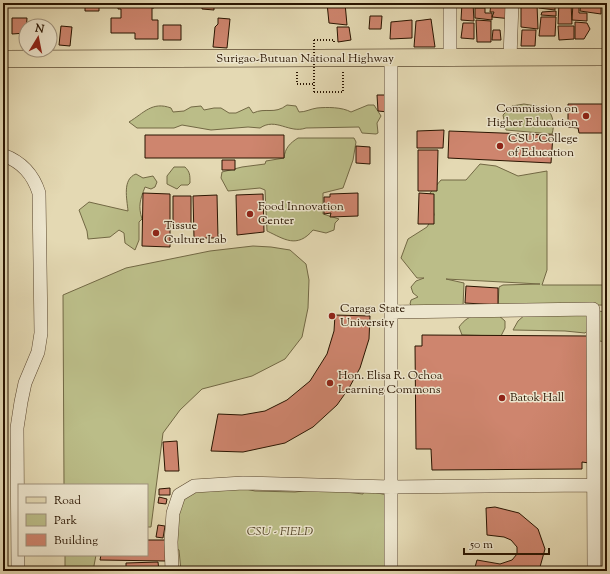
<svg xmlns="http://www.w3.org/2000/svg" width="610" height="574" viewBox="0 0 610 574" font-family="'Sorts Mill Goudy',serif">
<style>
.green{fill:#bbbd88;stroke:#726844}
.building{fill:#ce856e;stroke:#291400}
.lines{fill:none;stroke-linecap:round;stroke-linejoin:round}
.minor-casing{stroke:#58452d;stroke-width:14}
.major-casing{stroke:#291400;stroke-width:18}
.path{stroke:#291400;stroke-width:2;stroke-dasharray:1 2;stroke-linecap:butt}
.minor{stroke:#ede6ce;stroke-width:13}
.major{stroke:#e4d9b3;stroke-width:17}
.path-bridge{stroke:#291400;stroke-width:2;stroke-dasharray:1 2;stroke-linecap:butt}
.poi-dot{fill:#8f2418;stroke:#ede6ce;stroke-width:1.5}
.labels{text-anchor:middle;dominant-baseline:central;stroke-width:3;stroke-linejoin:round;paint-order:stroke}
.street-label{font-size:12px;fill:#291400;stroke:#ede6ce}
.poi-label{font-size:12px;fill:#291400;stroke:#ede6ce;text-anchor:start}
.park-label{font-size:12px;font-style:italic;fill:#554729;stroke:#ede6ce}
</style>
<rect width="100%" height="100%" fill="#e4d9b3"/>
<filter id="stains"><feTurbulence type="fractalNoise" baseFrequency=".005" numOctaves="4"/><feColorMatrix values="0 0 0 0 .2 0 0 0 0 .09 0 0 0 0 .02 0 0 0 .5 -.17"/></filter>
<radialGradient id="worn" r=".72"><stop offset=".6" stop-color="#630" stop-opacity="0"/><stop offset="1" stop-color="#630" stop-opacity=".3"/></radialGradient>
<path class="green" d="M 524,104 L 547,108 C 553,116 555,124 552,134 L 506,130 L 503,115 L 512,106 Z
M 287,105 L 296,106 L 299,112 C 306,112 310,109 317,108 C 327,107 342,107 351,112 L 368,105 L 374,105 L 381,116 L 377,123 L 378,133 L 376,134 L 362,133 L 359,127 L 306,128 C 289,134 276,117 260,128 L 248,127 L 211,130 L 182,125 L 174,128 L 137,128 L 129,122 C 144,113 152,101 171,108 L 173,112 L 184,111 L 191,107 L 201,106 L 204,110 L 214,108 L 221,108 L 229,113 L 236,113 L 249,107 L 253,113 C 266,107 274,115 287,105 Z
M 298,138 L 354,138 L 356,142 L 353,160 L 343,188 L 323,193 L 323,214 L 339,219 L 335,223 L 334,230 L 326,233 L 313,230 C 297,249 284,239 267,231 L 265,190 L 260,188 L 228,191 L 221,178 L 222,172 L 242,167 L 265,164 L 266,161 L 284,158 C 285,148 290,143 298,138 Z
M 480,164 L 496,166 L 518,176 L 547,171 L 547,270 L 542,285 L 607,285 L 607,305 L 498,306 L 499,287 L 503,285 L 540,284 L 446,279 L 464,283 L 463,306 L 414,308 L 410,304 L 411,300 L 418,297 L 413,293 L 411,287 L 416,281 L 424,278 L 417,278 L 401,258 L 408,239 L 427,227 L 434,215 L 430,193 L 441,180 L 466,180 Z
M 174,167 L 185,167 C 190,172 190,175 190,183 L 188,185 L 181,185 L 177,189 L 167,184 L 167,176 Z
M 136,174 L 143,178 L 153,176 L 157,182 L 155,187 L 151,189 L 145,187 C 140,200 138,206 142,219 L 139,222 L 139,240 L 135,250 L 125,243 L 124,233 L 119,230 L 110,237 L 88,239 L 87,231 L 79,210 L 89,202 L 128,211 C 127,199 122,179 136,174 Z
M 253,246 L 271,247 L 290,250 L 306,264 L 309,280 L 308,308 L 302,337 L 285,359 L 252,376 L 202,389 L 180,410 L 163,433 L 151,527 L 147,527 L 147,485 L 64,485 L 63,295 L 126,268 L 210,251 Z
M 598,311 L 607,312 L 607,345 L 601,341 L 597,342 Z
M 527,313 L 589,313 L 588,330 L 585,333 L 565,331 L 513,330 L 518,321 Z
M 497,314 L 505,321 L 505,328 L 501,336 L 462,335 L 459,327 C 470,312 480,315 497,314 Z
M 241,488 L 255,491 L 295,492 L 319,489 L 363,494 L 364,490 L 387,495 L 387,571 L 181,571 L 179,550 L 175,548 L 167,534 L 172,496 L 183,496 L 198,490 Z
M 65,555 L 96,555 L 93,571 L 65,571 Z"/>
<path class="building" d="M 85,3 L 99,3 L 99,11 L 85,11 Z
M 118,3 L 154,3 L 154,8 L 152,8 L 152,20 L 158,20 L 158,39 L 135,39 L 135,33 L 111,33 L 111,18 L 121,18 L 121,9 L 118,9 Z
M 202,3 L 214,3 L 214,10 L 202,9 Z
M 327,3 L 345,3 L 347,25 L 329,23 Z
M 462,3 L 473,3 L 474,21 L 461,20 Z
M 491,3 L 506,3 L 512,19 L 492,17 L 494,12 L 490,12 Z
M 539,3 L 555,3 L 555,10 L 539,8 Z
M 559,3 L 571,3 L 572,24 L 558,24 Z
M 573,3 L 579,3 L 579,13 L 587,13 L 587,21 L 572,20 Z
M 581,3 L 601,3 L 601,14 L 580,11 Z
M 537,5 L 538,29 L 521,27 L 521,6 Z
M 475,8 L 485,8 L 485,13 L 492,13 L 492,20 L 475,18 Z
M 556,11 L 556,16 L 541,15 L 542,12 Z
M 370,16 L 382,16 L 381,29 L 369,29 Z
M 541,17 L 556,17 L 555,36 L 539,36 Z
M 12,18 L 27,18 L 26,33 L 12,34 Z
M 218,18 L 230,19 L 227,48 L 213,47 L 215,27 L 218,24 Z
M 431,19 L 435,47 L 414,47 L 416,21 Z
M 412,20 L 412,38 L 390,39 L 391,22 Z
M 476,20 L 491,21 L 491,42 L 477,42 Z
M 575,22 L 587,23 L 590,29 L 584,39 L 575,39 Z
M 463,23 L 474,23 L 474,39 L 461,38 Z
M 163,25 L 181,25 L 181,40 L 163,40 Z
M 61,26 L 72,27 L 70,46 L 59,45 Z
M 558,26 L 574,26 L 574,39 L 559,40 Z
M 337,27 L 349,27 L 351,40 L 338,42 Z
M 493,30 L 500,30 L 501,40 L 492,40 Z
M 522,30 L 536,30 L 535,46 L 521,46 Z
M 377,95 L 387,95 L 388,112 L 378,111 Z
M 568,104 L 605,104 L 605,133 L 579,133 L 578,128 L 568,127 Z
M 444,130 L 443,148 L 417,148 L 417,131 Z
M 449,131 L 553,135 L 551,163 L 448,158 Z
M 145,135 L 284,135 L 284,158 L 145,158 Z
M 356,146 L 370,147 L 370,164 L 356,163 Z
M 418,150 L 438,150 L 437,191 L 418,191 Z
M 222,160 L 235,160 L 235,170 L 222,170 Z
M 143,193 L 170,194 L 170,247 L 142,246 Z
M 358,193 L 358,216 L 330,217 L 331,213 L 324,214 L 324,197 L 330,197 L 330,194 Z
M 419,193 L 434,194 L 434,224 L 418,224 Z
M 263,194 L 264,232 L 237,235 L 236,195 Z
M 217,195 L 218,238 L 194,238 L 193,196 Z
M 173,196 L 191,196 L 191,227 L 173,228 Z
M 466,286 L 498,288 L 498,305 L 465,303 Z
M 335,315 L 370,316 L 369,339 L 360,368 L 349,388 L 337,405 L 313,427 L 285,443 L 243,452 L 211,451 L 218,414 L 242,415 L 265,411 L 287,400 L 310,381 L 327,354 L 334,331 Z
M 422,335 L 588,336 L 589,463 L 582,462 L 582,469 L 432,470 L 431,449 L 416,449 L 415,346 L 422,346 Z
M 177,441 L 179,471 L 165,471 L 163,442 Z
M 170,488 L 170,495 L 159,495 L 159,489 Z
M 159,497 L 167,499 L 166,504 L 158,503 Z
M 495,507 L 519,513 L 538,529 L 545,549 L 540,567 L 537,571 L 474,571 L 477,560 L 500,564 L 512,560 L 517,554 L 517,547 L 511,540 L 504,537 L 487,535 L 486,508 Z
M 158,525 L 165,526 L 163,538 L 156,537 Z
M 147,540 L 165,540 L 166,561 L 100,560 L 101,555 L 147,555 Z
M 158,562 L 159,571 L 126,571 L 126,563 Z"/>
<g class="lines">
<defs>
<path id="minor" d="M 450,58 L 450,3
M 510,58 L 512,3
M 3,155 C 22,162 33,174 39,193 L 41,333 L 38,352 L 25,383 L 21,402 L 17,428 L 18,571
M 391,312 L 593,309 L 594,571
M 172,571 L 171,542 L 173,513 L 179,495 L 194,486 L 243,483 L 391,487 L 593,485
M 391,571 L 391,59"/>
<path id="major" d="M 3,59 L 607,57"/>
</defs>
<use href="#minor" class="minor-casing"/>
<use href="#major" class="major-casing"/>
<path class="path" d="M 314,40 L 334,40 L 334,44
M 297,72 L 297,84 L 314,84
M 314,92 L 343,92 L 343,72"/>
<use href="#minor" class="minor"/>
<use href="#major" class="major"/>
<path class="path-bridge" d="M 314,40 L 314,92"/>
</g>
<g class="poi-dot">
<circle cx="586" cy="116" r="4"/>
<circle cx="500" cy="146" r="4"/>
<circle cx="250" cy="214" r="4"/>
<circle cx="156" cy="233" r="4"/>
<circle cx="332" cy="316" r="4"/>
<circle cx="330" cy="383" r="4"/>
<circle cx="502" cy="398" r="4"/>
</g>
<g class="labels">
<g class="street-label">
<text x="305" y="59">Surigao-Butuan National Highway</text>
</g>
<g class="poi-label">
<text x="578" y="109" text-anchor="end">Commission on<tspan x="578" dy="14">Higher Education</tspan></text>
<text x="508" y="139">CSU-College<tspan x="508" dy="14">of Education</tspan></text>
<text x="258" y="207">Food Innovation<tspan x="258" dy="14">Center</tspan></text>
<text x="164" y="226">Tissue<tspan x="164" dy="14">Culture Lab</tspan></text>
<text x="340" y="309">Caraga State<tspan x="340" dy="14">University</tspan></text>
<text x="338" y="376">Hon. Elisa R. Ochoa<tspan x="338" dy="14">Learning Commons</tspan></text>
<text x="510" y="398">Batok Hall</text>
</g>
<g class="park-label">
<text x="280" y="532">CSU - FIELD</text>
</g>
</g>
<rect width="610" height="574" fill="none" stroke="#e4d9b3" stroke-width="16"/>
<rect x="4" y="4" width="602" height="566" fill="none" stroke="#291400" stroke-width="2"/>
<rect x="8" y="8" width="594" height="558" fill="none" stroke="#291400"/>
<rect x="18" y="484" width="130" height="72" fill="#ede6ce" stroke="#9f927c"/>
<rect x="26" y="497" width="20" height="6" fill="#e4d9b3" stroke="#9f927c"/>
<text x="54" y="504" font-size="12" fill="#291400">Road</text>
<rect x="26" y="514" width="20" height="12" fill="#bbbd88" stroke="#9f927c"/>
<text x="54" y="524" font-size="12" fill="#291400">Park</text>
<rect x="26" y="534" width="20" height="12" fill="#ce856e" stroke="#9f927c"/>
<text x="54" y="544" font-size="12" fill="#291400">Building</text>
<g transform="translate(38 38) rotate(10)"><circle r="19" fill="#ede6ce" stroke="#9f927c"/>
<path d="M0-3L7 15L0 10L-7 15Z" fill="#8f2418"/>
<text y="-6" font-size="11" font-weight="bold" text-anchor="middle" fill="#291400">N</text>
</g>
<path d="M464 548v6h85v-6" fill="none" stroke="#291400" stroke-width="2"/>
<text x="470" y="548" font-size="12" fill="#291400" stroke="#ede6ce" stroke-width="3" paint-order="stroke">50 m</text>
<rect width="100%" height="100%" filter="url(#stains)"/>
<rect width="100%" height="100%" fill="url(#worn)"/>
</svg>
